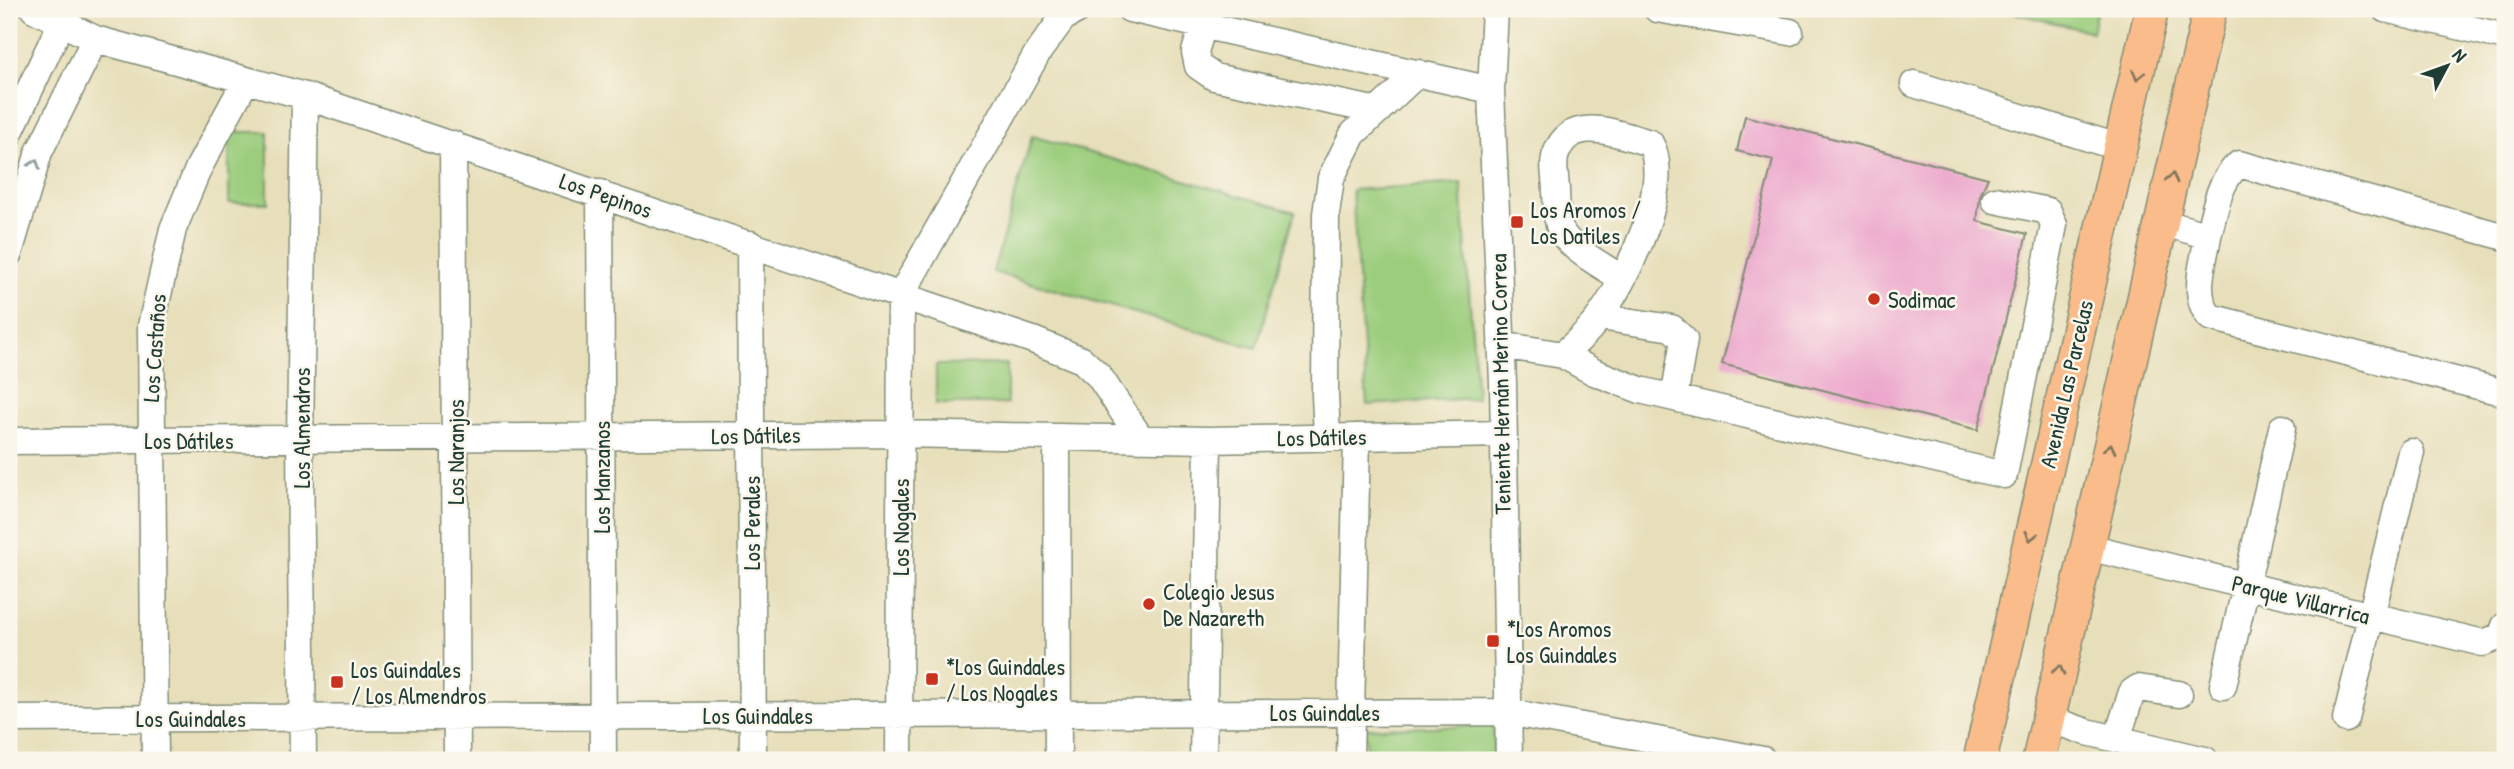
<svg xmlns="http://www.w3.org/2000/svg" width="2514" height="769" viewBox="0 0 2514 769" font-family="'Patrick Hand',sans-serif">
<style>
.green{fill:#9bcd7d;stroke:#5d8558;stroke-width:2}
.building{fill:#eca7cc}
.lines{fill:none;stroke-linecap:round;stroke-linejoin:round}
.minor-casing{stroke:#838e77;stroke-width:29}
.major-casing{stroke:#838e77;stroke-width:36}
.minor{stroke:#fff;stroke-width:26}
.major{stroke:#f9bc8a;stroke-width:33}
.oneway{stroke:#81765b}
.oneway2{stroke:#8f9e9a}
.poi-dot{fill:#c8321e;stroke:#fbf7ec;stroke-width:2.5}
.labels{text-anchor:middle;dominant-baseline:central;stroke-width:5;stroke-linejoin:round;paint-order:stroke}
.street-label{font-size:23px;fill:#1f3d34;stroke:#fbf7ec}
.poi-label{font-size:23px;fill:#1f3d34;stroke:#fbf7ec;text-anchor:start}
</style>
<rect width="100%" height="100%" fill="#fbf7ec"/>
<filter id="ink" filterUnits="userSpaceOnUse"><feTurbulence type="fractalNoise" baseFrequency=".0143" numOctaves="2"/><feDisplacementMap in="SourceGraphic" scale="14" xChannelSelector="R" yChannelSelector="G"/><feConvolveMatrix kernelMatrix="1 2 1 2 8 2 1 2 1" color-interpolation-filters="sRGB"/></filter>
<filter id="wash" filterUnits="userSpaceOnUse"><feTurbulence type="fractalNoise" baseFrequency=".00686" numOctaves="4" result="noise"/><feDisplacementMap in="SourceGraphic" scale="28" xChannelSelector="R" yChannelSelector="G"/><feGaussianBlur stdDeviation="1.57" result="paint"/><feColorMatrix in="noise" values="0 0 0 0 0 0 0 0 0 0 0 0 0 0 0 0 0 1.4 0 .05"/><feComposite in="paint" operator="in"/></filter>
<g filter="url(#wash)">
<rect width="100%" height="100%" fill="#e7dfba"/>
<path class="green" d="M 1998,9 L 2097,9 L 2092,32 Z
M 229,132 L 268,132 L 268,203 L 229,203 Z
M 1032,136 L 1295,212 L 1256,348 L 993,272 Z
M 1461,183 L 1477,398 L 1367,405 L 1352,190 Z
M 1007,364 L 1007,404 L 936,404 L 936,365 Z
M 1493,726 L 1494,760 L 1366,760 L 1366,728 Z"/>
<g id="blocks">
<path class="building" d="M 1745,116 L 1988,178 L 1980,196 L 1977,221 L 2027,234 L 1978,430 L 1722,364 L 1773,160 L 1737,151 Z"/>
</g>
</g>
<g filter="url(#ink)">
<use href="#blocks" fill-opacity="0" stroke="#838e77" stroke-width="2"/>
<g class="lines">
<defs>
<path id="minor" d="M 34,9 L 95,39 L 305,96 L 1033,340 L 1082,360 L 1099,376 L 1141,439
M 1130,9 L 1491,90
M 1208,9 L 1195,52 L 1198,66 L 1214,77 L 1378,111
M 1495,9 L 1491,90 L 1503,383 L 1509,760
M 1657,9 L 1790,32
M 2385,9 L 2505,37
M 1914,84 L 2121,148
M 9,134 L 61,23
M 453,144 L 457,760
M 600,193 L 603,760
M 2162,222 L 2208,236 C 2215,211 2218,181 2239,164 L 2505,237
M 2208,236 C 2204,263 2191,295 2210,317 L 2505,393
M 750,244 L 753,760
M 9,253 L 39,152 L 95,39
M 1600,317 L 1672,328 L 1684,340 L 1674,398
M 1501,345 L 1563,355 L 1594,372 L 1640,390 L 2004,475 L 2054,225 L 2048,211 L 1995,200
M 1563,355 C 1575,343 1590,331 1600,316 C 1626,280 1674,185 1650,143 C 1620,135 1571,112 1556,154 C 1552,164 1556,180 1556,191 C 1557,206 1555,225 1565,237 C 1579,254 1603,266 1621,278
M 1057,437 L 1058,760
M 1327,437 L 1325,395 L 1326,214 L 1331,178 L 1353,134 L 1418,73
M 9,441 L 900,434 L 1208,440 L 1502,434
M 2088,547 L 2483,643 L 2501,636 L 2505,626
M 2223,686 L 2282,428
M 9,719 L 1508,712 L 1763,760
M 2048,719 L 2087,732 L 2205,760
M 2346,719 L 2411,452
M 2117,739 L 2132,692 L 2138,688 L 2179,694
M 155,760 L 151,326 L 173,229 L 199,167 L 246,80
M 303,760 L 300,439 L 305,96
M 899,760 L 901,295 L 1038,52 L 1063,18 L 1079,9
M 1203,760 L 1208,440
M 1350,760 L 1357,437"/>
<path id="major" d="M 1980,760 L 2152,9
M 2039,760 L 2210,9"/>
</defs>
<use href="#minor" class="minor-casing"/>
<use href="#major" class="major-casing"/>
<use href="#minor" class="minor"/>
<use href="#major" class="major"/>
</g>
<defs><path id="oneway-chevron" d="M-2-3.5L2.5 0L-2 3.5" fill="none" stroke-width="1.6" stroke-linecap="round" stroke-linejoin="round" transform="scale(1.75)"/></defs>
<g class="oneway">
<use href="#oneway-chevron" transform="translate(2138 75) rotate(102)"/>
<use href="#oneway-chevron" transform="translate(2172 178) rotate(-77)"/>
<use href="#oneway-chevron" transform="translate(2110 448) rotate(-77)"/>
<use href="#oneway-chevron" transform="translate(2031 536) rotate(103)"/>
<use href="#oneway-chevron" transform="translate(2059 670) rotate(-77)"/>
</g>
<use class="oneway2" href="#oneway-chevron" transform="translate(35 164) rotate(-71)"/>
</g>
<g class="poi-dot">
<rect x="1510" y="215" width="14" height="14" rx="3.5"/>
<circle cx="1874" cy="299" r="7"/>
<circle cx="1149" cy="604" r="7"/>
<rect x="1486" y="634" width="14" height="14" rx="3.5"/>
<rect x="925" y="672" width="14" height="14" rx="3.5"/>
<rect x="330" y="675" width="14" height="14" rx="3.5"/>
</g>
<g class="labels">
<g class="street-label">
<text transform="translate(606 195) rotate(19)">Los Pepinos</text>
<text transform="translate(154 348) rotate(-86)">Los Castaños</text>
<text transform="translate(1500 384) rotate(-91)">Teniente Hernán Merino Correa</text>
<text transform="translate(2066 384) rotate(-77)">Avenida Las Parcelas</text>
<text transform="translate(301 428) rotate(-90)">Los Almendros</text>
<text transform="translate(756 435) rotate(-1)">Los Dátiles</text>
<text transform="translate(1322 437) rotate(-1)">Los Dátiles</text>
<text x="189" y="440">Los Dátiles</text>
<text transform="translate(455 452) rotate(-90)">Los Naranjos</text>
<text transform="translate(601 477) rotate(-90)">Los Manzanos</text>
<text transform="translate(751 523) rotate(-90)">Los Perales</text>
<text transform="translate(900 527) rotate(-90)">Los Nogales</text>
<text transform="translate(2301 599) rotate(14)">Parque Villarrica</text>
<text x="1325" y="712">Los Guindales</text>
<text x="758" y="715">Los Guindales</text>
<text x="191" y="718">Los Guindales</text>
</g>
<g class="poi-label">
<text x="1531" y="209">Los Aromos /<tspan x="1531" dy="26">Los Datiles</tspan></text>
<text x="1888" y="299">Sodimac</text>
<text x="1163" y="591">Colegio Jesus<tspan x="1163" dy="26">De Nazareth</tspan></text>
<text x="1507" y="628">*Los Aromos<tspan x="1507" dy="26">Los Guindales</tspan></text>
<text x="946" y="666">*Los Guindales<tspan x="946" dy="26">/ Los Nogales</tspan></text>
<text x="351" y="669">Los Guindales<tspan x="351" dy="26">/ Los Almendros</tspan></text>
</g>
</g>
<rect width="2514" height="769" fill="none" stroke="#fbf7ec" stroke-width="35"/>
<g transform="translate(2447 66) rotate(49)" stroke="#fbf7ec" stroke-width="5" paint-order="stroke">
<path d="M0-5L12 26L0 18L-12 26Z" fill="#1f3d34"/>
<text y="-10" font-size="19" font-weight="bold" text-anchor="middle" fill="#1f3d34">N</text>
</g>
</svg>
